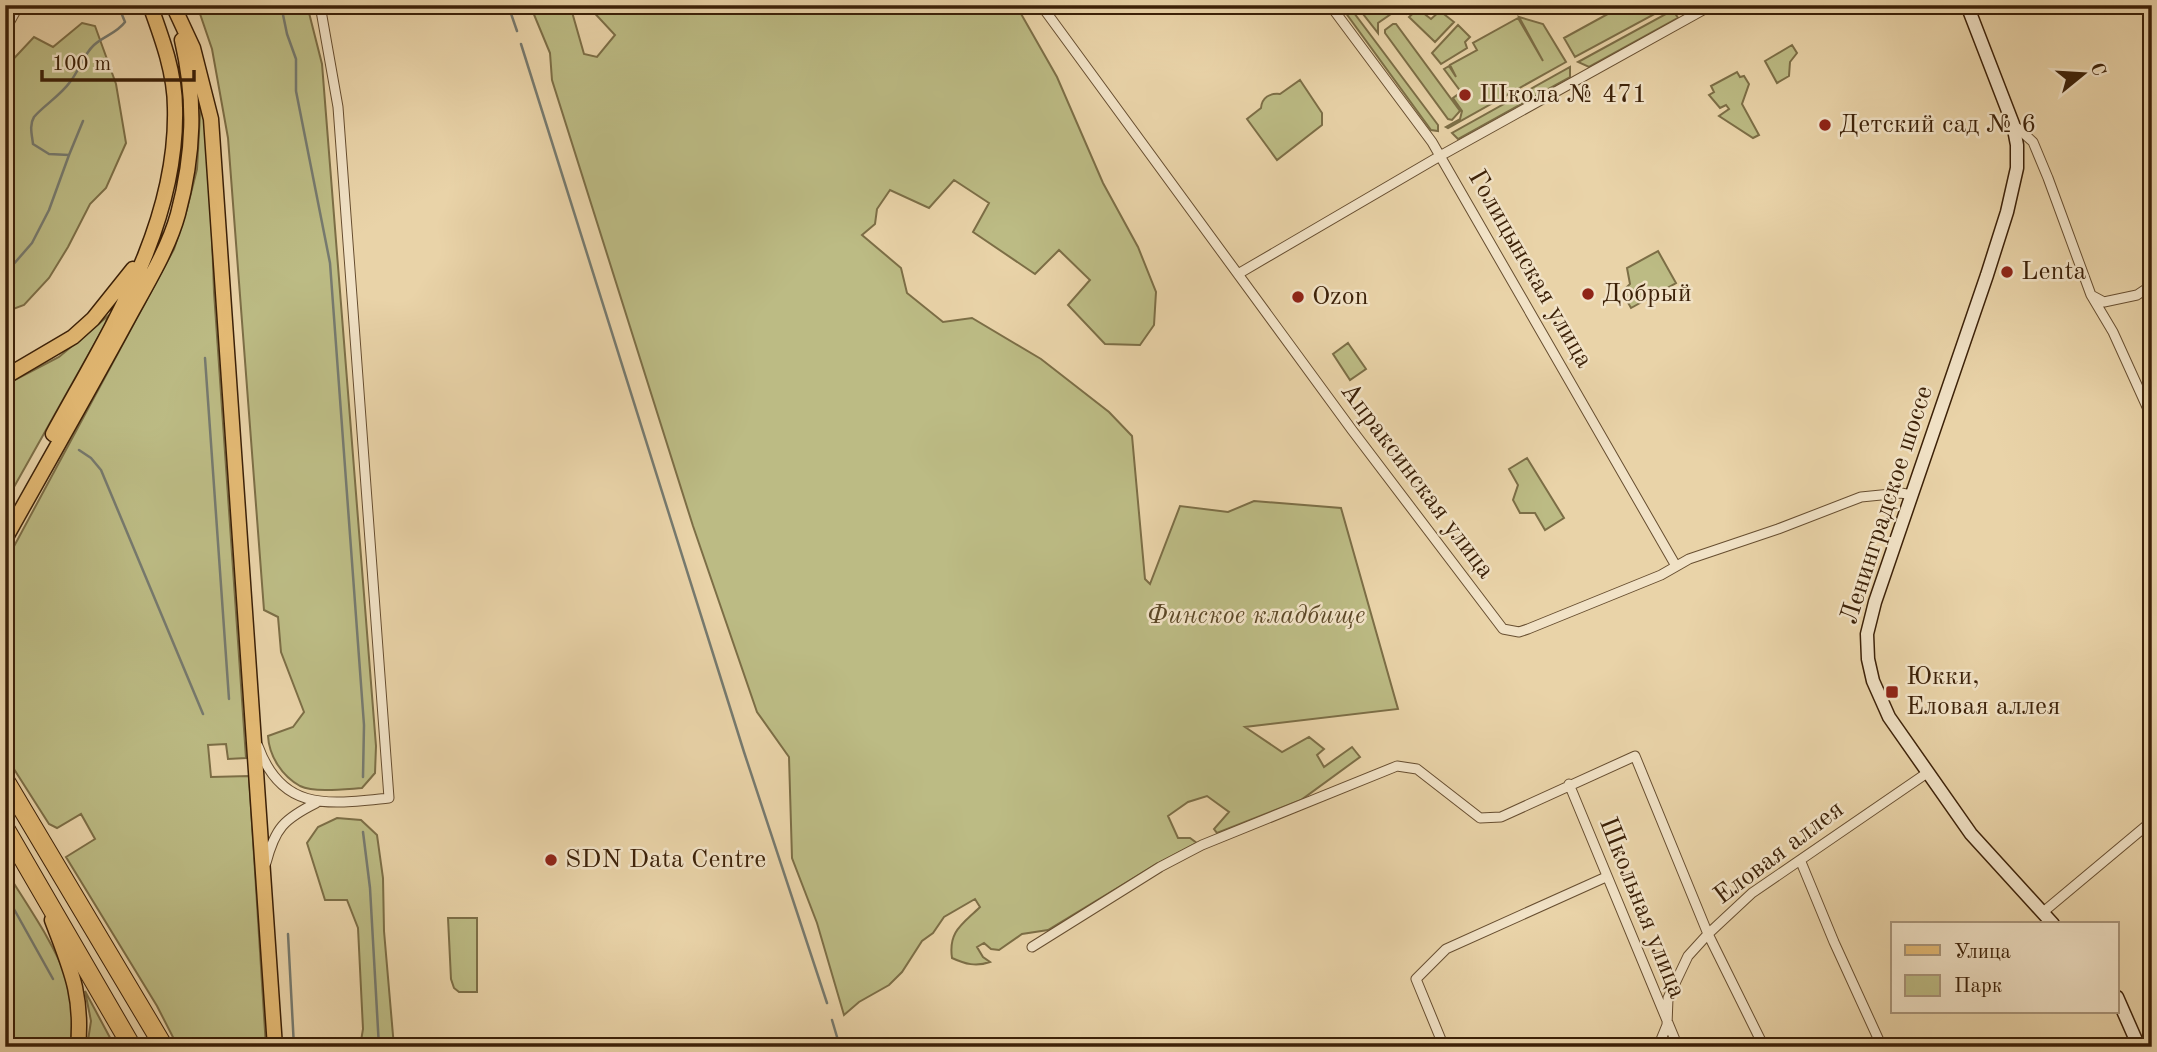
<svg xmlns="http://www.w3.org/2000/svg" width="2157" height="1052" viewBox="0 0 2157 1052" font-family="'Old Standard TT',serif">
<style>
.green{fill:#bcbb84;stroke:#7c6e46;stroke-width:2}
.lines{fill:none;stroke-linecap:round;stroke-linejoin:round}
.stream{stroke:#767a6f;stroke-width:2.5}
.minor-casing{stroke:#674e30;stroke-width:11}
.secondary-casing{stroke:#3c2108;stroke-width:15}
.primary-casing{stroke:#3c2108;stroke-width:17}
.motorway-casing{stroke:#3c2108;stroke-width:20}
.minor{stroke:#f1e2c6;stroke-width:9}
.secondary{stroke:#f1e2c6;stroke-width:12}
.primary{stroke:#e4ba74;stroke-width:14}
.motorway{stroke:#e4ba74;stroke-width:18}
.poi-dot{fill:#8f2418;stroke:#f1e2c6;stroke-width:2.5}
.labels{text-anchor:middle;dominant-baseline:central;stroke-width:5;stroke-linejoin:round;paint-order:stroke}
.poi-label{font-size:26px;fill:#3c2108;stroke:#f1e2c6;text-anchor:start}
.street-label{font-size:26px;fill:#3c2108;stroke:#f1e2c6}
.park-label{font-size:26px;font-style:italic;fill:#5c4827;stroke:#f1e2c6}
</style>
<rect width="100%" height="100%" fill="#e9d3a8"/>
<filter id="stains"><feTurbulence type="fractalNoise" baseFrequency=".00286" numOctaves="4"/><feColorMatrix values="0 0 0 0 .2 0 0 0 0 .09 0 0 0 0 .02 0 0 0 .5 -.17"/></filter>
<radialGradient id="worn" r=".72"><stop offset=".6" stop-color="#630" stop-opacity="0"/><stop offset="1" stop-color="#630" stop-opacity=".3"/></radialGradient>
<path class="green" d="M 197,5 L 307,5 L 322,64 L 376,746 L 375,773 L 362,788 C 346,789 315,793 300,786 C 282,776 269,756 268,736 L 293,727 L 304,712 L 281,652 L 278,617 L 264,610 L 228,138 L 212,49 Z
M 530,5 L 570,5 L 584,54 L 597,57 L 615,35 L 587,5 L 1016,5 L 1057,77 L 1103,183 L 1138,247 L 1156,292 L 1154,325 L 1140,345 L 1105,344 L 1068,305 L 1090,280 L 1059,250 L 1035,274 L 973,232 L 989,203 L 954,180 L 929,208 L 890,190 L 877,209 L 875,224 L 862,235 L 901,268 L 907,293 L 943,322 L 972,318 L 1041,359 L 1109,412 L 1132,436 L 1145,579 L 1150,584 L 1180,506 L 1228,512 L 1254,501 L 1341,508 L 1398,709 L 1245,727 L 1282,752 L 1309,737 L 1324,749 L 1317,755 L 1324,767 L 1352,747 L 1360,757 L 1301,800 L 1217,833 L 1214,829 L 1229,812 L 1207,796 L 1188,802 L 1168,816 L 1178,838 L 1190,838 L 1197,843 L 1155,865 L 1048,930 L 1022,934 L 999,950 L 991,949 L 984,943 L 977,947 L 983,957 L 990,962 C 976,967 965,964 952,958 C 948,931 963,924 980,907 L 975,899 L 944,917 L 933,933 L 922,941 L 902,972 L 889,985 L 859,1002 L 844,1015 L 817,923 L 792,858 L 789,757 L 757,712 L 693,526 L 552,80 L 550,53 Z
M 1340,5 L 1348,5 L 1438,125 L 1438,131 L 1431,130 Z
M 1356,5 L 1414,5 L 1415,6 L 1406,14 L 1397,10 L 1378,23 L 1378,33 Z
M 1624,5 L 1664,5 L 1664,9 L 1575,57 L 1564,38 Z
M 1418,9 L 1431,19 L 1440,11 L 1454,22 L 1435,42 L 1409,17 Z
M 1673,10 L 1678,18 L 1589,67 L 1578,62 Z
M 1519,17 L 1543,24 L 1566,62 L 1448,128 L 1446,127 L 1460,119 L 1462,111 L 1453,98 L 1461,92 L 1444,69 L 1449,66 L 1456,77 L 1450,65 L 1477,50 L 1473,43 L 1518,18 L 1543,61 Z
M 82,23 L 95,26 L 116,84 L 126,143 L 106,188 L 90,204 L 68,247 L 49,278 L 24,305 L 5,312 L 5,68 L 34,37 L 53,47 Z
M 1393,24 L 1396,24 L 1460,111 L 1452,120 L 1448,119 L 1385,33 L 1385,30 Z
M 1458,25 L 1470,37 L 1465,42 L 1467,48 L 1441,64 L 1432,53 Z
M 1792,45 L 1797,53 L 1790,62 L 1789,76 L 1777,83 L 1765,61 Z
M 1570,67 L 1570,77 L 1458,139 L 1452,133 Z
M 1737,72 L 1740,77 L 1744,76 L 1749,84 L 1742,104 L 1759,135 L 1753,138 L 1719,116 L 1729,109 L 1726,105 L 1720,108 L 1709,95 L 1714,92 L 1711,86 Z
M 1300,80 L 1322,113 L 1322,125 L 1277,160 L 1247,119 L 1261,108 C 1262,97 1270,93 1280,94 Z
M 201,97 L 209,155 L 214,292 L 246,758 L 228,759 L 226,744 L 208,745 L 211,777 L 249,776 L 266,1047 L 178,1047 L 157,1006 L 66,857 L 95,839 L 81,814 L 57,828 L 49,824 L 5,755 L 5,563 L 174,249 L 187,209 L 197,169 Z
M 1658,251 L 1676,283 L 1631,308 L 1622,292 L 1630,284 L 1627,268 Z
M 108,316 L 105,325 L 5,503 L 5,385 L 59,357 Z
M 1348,343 L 1366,369 L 1350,380 L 1333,354 Z
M 1527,458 L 1564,518 L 1545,530 L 1535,513 L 1520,513 L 1513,500 L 1518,485 L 1509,469 Z
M 337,818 L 361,820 L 377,835 L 383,878 L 384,931 L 394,1047 L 360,1047 L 363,1029 L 358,928 L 347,900 L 325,900 L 307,843 L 318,827 Z
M 5,869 C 26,904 52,939 66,977 C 74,999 73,1024 70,1047 L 5,1047 Z
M 448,918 L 477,918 L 477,992 L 459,992 L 454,988 L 451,979 Z
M 85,991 L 115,1047 L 87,1047 L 91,1021 Z"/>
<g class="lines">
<path class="stream" d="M 281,5 L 287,34 L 296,59 L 296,91 L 330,263 L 364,725 L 363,777
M 508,5 L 517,31
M 521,44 L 744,752 L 827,1003
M 69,155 L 83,121
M 5,274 L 32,243 L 49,210 L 69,155 L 49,154 L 33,144 C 32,135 29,125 34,117 C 42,107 61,95 70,82 C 79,71 83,55 94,45 C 104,36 117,33 125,22 L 118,5
M 205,358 L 229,699
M 79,450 L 91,458 L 101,470 L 203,714
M 363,832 L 370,888 L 379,1047
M 5,893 L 53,979
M 288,934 L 294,1047
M 832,1020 L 840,1047"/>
<defs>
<path id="minor" d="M 1041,5 L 1352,430 L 1503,629 L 1519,632 L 1528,629 L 1661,575 L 1689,559 L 1778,529 L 1861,497 L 1901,493 L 1912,495
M 1330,5 L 1432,142 L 1676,566
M 5,30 L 19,5
M 2013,124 L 2033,142 L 2048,178 L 2091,295 L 2104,302 L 2137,295 L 2152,285
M 1238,274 L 1440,156 L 1712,5
M 2091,295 L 2113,332 L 2152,418
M 258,746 C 282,813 330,804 389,798 L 338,107 L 320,5
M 1569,784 L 1678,1047
M 1801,862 L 1834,942 L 1882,1047
M 266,863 C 275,828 284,819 316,803
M 2042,913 L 2146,826
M 1032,947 L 1160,867 L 1202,845 L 1397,766 L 1417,769 L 1480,818 L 1501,817 L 1635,756 L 1708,934 L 1764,1047
M 1444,1047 L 1416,979 L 1446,949 L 1606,877
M 1658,1047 L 1667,1025 L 1668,998 L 1688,956 L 1708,934 L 1752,893 L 1927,773"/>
<path id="secondary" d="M 1967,5 L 2013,124 L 2017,145 L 2017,168 L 2007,212 L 1987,275 L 1875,602 L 1867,634 L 1868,659 L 1873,681 L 1889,717 L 1971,834 L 2053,924
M 2117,997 L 2139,1047"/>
<path id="primary" d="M 173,5 L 193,48 L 211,119 L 275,1047
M 5,377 L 73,337 L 93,319 L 133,269
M 53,434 C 108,333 178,227 175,108 C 175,73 162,38 150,5
M 5,539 C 45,467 86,396 125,324 C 143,290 168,251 178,214 C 194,154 196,100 182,40
M 52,920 C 70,968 83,994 78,1047"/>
<path id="motorway" d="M 5,780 L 164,1047
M 5,828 L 132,1047"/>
</defs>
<use href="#minor" class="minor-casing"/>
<use href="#secondary" class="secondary-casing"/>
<use href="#primary" class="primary-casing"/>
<use href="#motorway" class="motorway-casing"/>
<use href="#minor" class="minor"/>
<use href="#secondary" class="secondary"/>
<use href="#primary" class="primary"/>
<use href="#motorway" class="motorway"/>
</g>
<g class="poi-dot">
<circle cx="1465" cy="95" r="7"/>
<circle cx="1825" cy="125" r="7"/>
<circle cx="2007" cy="272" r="7"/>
<circle cx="1588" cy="294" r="7"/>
<circle cx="1298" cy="297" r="7"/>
<rect x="1885" y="685" width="14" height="14" rx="3.5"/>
<circle cx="551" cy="860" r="7"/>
</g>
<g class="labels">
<g class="poi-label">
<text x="1479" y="95">Школа № 471</text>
<text x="1839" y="125">Детский сад № 6</text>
<text x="2021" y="272">Lenta</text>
<text x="1602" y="294">Добрый</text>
<text x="1312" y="297">Ozon</text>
<text x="1906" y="677">Юкки,<tspan x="1906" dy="30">Еловая аллея</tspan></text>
<text x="565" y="860">SDN Data Centre</text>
</g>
<g class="street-label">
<text transform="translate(1530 269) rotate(60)">Голицынская улица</text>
<text transform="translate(1417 481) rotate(53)">Апраксинская улица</text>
<text transform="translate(1887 505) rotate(-72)">Ленинградское шоссе</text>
<text transform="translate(1779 853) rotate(-37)">Еловая аллея</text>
<text transform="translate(1642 908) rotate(68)">Школьная улица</text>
</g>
<g class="park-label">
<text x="1256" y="616">Финское кладбище</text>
</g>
</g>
<rect width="2157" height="1052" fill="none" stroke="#e9d3a8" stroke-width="28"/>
<rect x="7" y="7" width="2143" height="1038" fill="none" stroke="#3c2108" stroke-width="3.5"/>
<rect x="14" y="14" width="2129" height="1024" fill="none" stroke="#3c2108" stroke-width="2"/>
<rect x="1891" y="922" width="228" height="91" fill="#f1e2c6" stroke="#a9957a" stroke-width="2"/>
<rect x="1905" y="945" width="35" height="10" fill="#e4ba74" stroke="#a9957a" stroke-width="2"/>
<text x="1954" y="958" font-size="21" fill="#3c2108">Улица</text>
<rect x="1905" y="975" width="35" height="21" fill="#bcbb84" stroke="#a9957a" stroke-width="2"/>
<text x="1954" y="992" font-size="21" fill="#3c2108">Парк</text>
<g transform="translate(2083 74) rotate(72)" stroke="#f1e2c6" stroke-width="5" paint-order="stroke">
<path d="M0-5L12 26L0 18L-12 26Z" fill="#3c2108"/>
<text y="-10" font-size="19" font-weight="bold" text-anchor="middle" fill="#3c2108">С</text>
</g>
<path d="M42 70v10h152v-10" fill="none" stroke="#3c2108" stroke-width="3.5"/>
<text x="52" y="70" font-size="21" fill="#3c2108" stroke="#f1e2c6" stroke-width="5" paint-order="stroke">100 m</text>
<rect width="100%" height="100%" filter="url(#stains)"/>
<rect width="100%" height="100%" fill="url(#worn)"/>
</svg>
